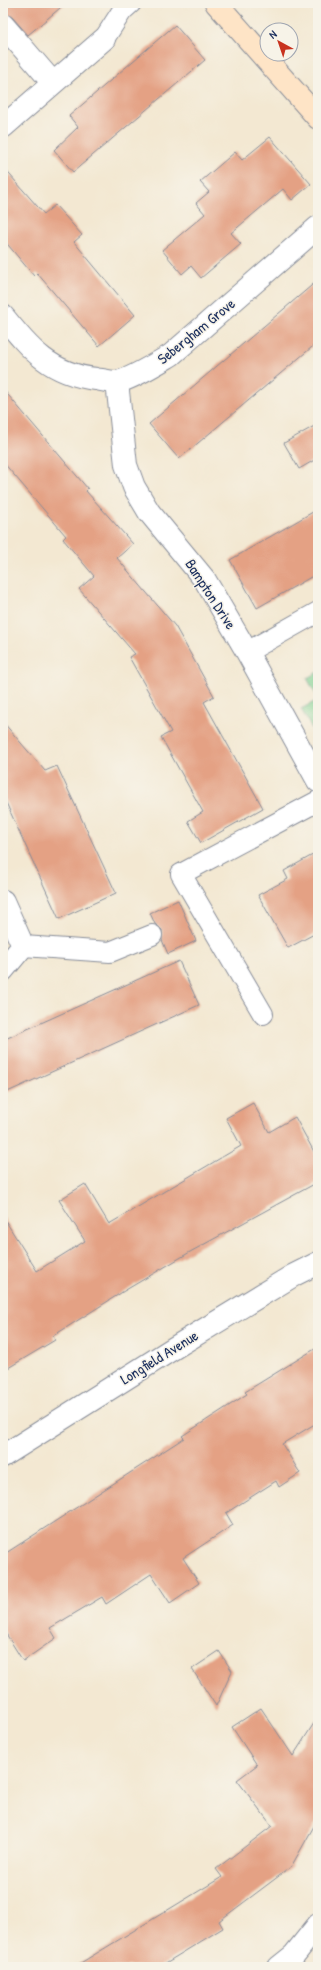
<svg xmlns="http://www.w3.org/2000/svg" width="321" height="1970" viewBox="0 0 321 1970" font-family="'Patrick Hand',sans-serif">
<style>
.green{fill:#80d191;stroke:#4e8078}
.building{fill:#e4a184}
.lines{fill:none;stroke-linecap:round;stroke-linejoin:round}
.lane-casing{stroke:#878c98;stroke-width:22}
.street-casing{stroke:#878c98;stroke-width:24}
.secondary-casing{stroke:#878c98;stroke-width:24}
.lane{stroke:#fff;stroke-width:20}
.street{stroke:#fff;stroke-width:22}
.secondary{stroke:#fee4c6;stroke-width:22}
.labels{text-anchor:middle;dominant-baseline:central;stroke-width:3;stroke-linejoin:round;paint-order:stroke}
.street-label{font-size:15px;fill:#1b2f5e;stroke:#f7f3e8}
</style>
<rect width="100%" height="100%" fill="#f7f3e8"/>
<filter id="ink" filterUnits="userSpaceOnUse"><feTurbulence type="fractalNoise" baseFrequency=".025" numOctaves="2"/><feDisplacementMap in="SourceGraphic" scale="8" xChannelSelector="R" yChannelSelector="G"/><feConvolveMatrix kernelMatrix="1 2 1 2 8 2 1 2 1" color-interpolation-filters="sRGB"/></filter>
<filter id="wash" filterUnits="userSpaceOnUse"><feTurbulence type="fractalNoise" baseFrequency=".012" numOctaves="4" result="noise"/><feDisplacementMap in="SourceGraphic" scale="16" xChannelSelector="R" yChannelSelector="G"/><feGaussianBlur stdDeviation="0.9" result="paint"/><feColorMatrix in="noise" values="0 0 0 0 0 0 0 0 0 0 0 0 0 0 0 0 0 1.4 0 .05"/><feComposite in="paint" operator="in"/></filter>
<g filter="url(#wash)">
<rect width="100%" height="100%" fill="#f3e8d2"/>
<path class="green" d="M 318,672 L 318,698 L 307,678 Z
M 318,700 L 318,740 L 301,709 Z"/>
<g id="blocks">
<path class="building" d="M 3,3 L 66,3 L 28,35 L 12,17 L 3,13 Z
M 175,25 L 205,60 L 73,172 L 54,150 L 78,127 L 69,116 Z
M 270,137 L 311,184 L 292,200 L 283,189 L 231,233 L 241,244 L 201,278 L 191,266 L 182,274 L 162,250 L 205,214 L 196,203 L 209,192 L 200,182 L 235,152 L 242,160 Z
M 3,167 L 44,214 L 55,205 L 82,235 L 74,242 L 135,315 L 99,346 L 37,273 L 34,276 L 3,239 Z
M 318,280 L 318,342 L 179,459 L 149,424 Z
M 3,389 L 88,489 L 86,491 L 133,544 L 117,558 L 175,626 L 214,696 L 204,702 L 263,808 L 201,843 L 188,821 L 203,812 L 161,737 L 171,732 L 129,657 L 135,654 L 79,589 L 94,576 L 63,539 L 66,536 L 3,462 Z
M 318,424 L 318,458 L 299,469 L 284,443 Z
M 318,509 L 318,573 L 257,608 L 230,560 Z
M 3,722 L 45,771 L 57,766 L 116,893 L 59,919 L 3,796 Z
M 318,852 L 318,932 L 288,948 L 258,895 L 288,879 L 284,871 Z
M 178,900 L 196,941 L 168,954 L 162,940 L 162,930 L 155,924 L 150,913 Z
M 179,961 L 199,1005 L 3,1094 L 3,1040 Z
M 253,1103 L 269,1132 L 295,1117 L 318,1159 L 318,1182 L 190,1252 L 124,1291 L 53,1336 L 55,1340 L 3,1371 L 3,1217 L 37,1271 L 85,1241 L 59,1200 L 85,1184 L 109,1224 L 241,1146 L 226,1118 Z
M 318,1347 L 318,1422 L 282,1444 L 300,1473 L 279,1487 L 276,1481 L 226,1513 L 233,1525 L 183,1558 L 199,1583 L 170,1603 L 151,1574 L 106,1604 L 102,1597 L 50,1628 L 56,1638 L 23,1661 L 3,1629 L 3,1555 L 184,1438 L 182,1436 L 247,1394 L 245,1392 Z
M 219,1651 L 232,1671 L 216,1706 L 192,1669 Z
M 261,1708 L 293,1756 L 318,1717 L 318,1819 L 291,1867 L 219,1921 L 223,1928 L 159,1967 L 74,1967 L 222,1877 L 216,1869 L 272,1826 L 237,1780 L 257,1765 L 232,1727 Z"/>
</g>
</g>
<g filter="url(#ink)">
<use href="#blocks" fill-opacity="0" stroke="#878c98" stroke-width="1"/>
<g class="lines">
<defs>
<path id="lane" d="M 104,39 L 122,11 L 131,3
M 247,652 L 318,612
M 23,946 L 110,952 L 152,935
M 263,1014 L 181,874 L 318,801"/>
<path id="street" d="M 3,25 L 53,83
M 3,127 L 104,39
M 3,316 C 30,349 50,374 96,379 C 102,380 110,382 117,382 C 130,380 159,362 171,355 L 318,227
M 117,382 L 126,465 L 134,487 L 149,512 L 205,580 L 247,652 L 318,781
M 3,901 L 23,946 L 3,970
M 3,1456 L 174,1348 L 294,1275 L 318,1263
M 279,1967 L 294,1955 L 318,1925"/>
<path id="secondary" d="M 216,3 L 318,118"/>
</defs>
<use href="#lane" class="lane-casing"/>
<use href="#street" class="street-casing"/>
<use href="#secondary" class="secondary-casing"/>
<use href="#lane" class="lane"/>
<use href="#street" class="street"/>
<use href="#secondary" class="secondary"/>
</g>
</g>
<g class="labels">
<g class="street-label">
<text transform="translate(196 331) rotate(-39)">Sebergham Grove</text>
<text transform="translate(211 594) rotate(57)">Bampton Drive</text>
<text transform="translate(159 1357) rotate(-32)">Longfield Avenue</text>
</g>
</g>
<rect width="321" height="1970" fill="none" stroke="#f7f3e8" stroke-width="16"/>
<g transform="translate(279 42) rotate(320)"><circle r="19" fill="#f7f3e8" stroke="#9fa5b1"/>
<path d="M0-3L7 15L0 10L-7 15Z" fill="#c8321e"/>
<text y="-6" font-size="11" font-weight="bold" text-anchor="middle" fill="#1b2f5e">N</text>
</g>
</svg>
